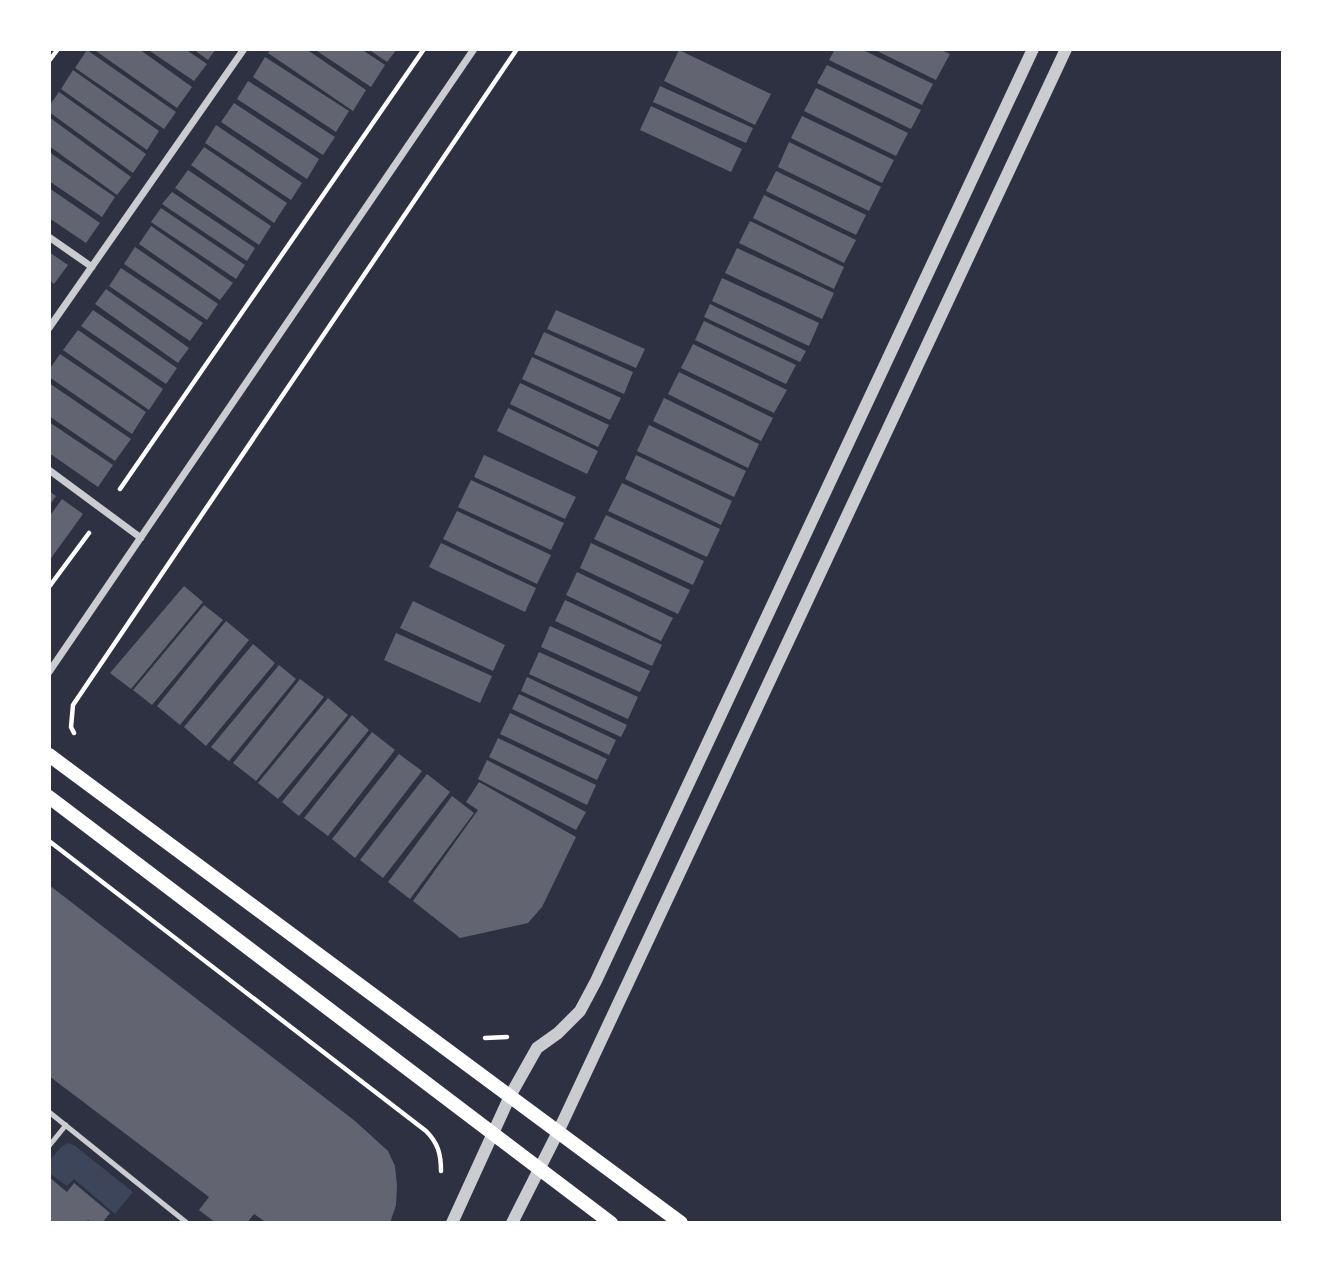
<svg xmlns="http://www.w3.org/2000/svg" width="1332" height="1272" viewBox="0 0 1332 1272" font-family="'Crimson Pro',serif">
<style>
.green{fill:#3c4559}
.building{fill:#626471}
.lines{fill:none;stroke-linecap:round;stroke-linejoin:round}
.path{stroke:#fff;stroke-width:4.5}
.service{stroke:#caccd0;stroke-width:5}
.minor{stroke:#caccd0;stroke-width:7}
.tertiary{stroke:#caccd0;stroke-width:12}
.secondary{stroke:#fff;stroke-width:14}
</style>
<rect width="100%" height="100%" fill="#2d3142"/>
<path class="green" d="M 68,1143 L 74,1145 L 133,1192 L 115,1214 L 74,1179 L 67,1186 L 49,1173 L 49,1161 L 62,1146 Z"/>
<path class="building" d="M 93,49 L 139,49 L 192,87 L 177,108 Z
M 147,49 L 185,49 L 207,64 L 194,81 Z
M 193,49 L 216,49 L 208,60 Z
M 271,49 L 306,49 L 366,90 L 353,111 L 268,53 Z
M 314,49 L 361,49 L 385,65 L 371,87 Z
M 368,49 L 397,49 L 387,62 Z
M 835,49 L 861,49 L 933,84 L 922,105 L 829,60 Z
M 873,49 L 939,49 L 950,54 L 936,80 Z
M 87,50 L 176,112 L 164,129 L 75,68 Z
M 679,50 L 771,94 L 755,125 L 664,81 Z
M 265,57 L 349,111 L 336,132 L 253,77 Z
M 827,65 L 921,110 L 911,129 L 817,83 Z
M 73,70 L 159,131 L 147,150 L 61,89 Z
M 248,81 L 335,137 L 323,155 L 237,99 Z
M 660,86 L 753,128 L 746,143 L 653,102 Z
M 816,88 L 908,133 L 896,156 L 804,111 Z
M 59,92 L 146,154 L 133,173 L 49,112 L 49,106 Z
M 234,103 L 319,159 L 307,179 L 221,122 Z
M 651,106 L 742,149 L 731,172 L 640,130 Z
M 802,116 L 894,160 L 882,183 L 791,138 Z
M 49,117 L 131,177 L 117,195 L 49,146 Z
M 216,125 L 302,183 L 291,200 L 205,143 Z
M 789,142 L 881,187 L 869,211 L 778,167 Z
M 204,147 L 287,203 L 274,223 L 191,165 Z
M 49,152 L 115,197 L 102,217 L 49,181 Z
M 188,170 L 271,226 L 259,245 L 175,188 Z
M 776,171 L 866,215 L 856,235 L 766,191 Z
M 49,188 L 100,223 L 86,243 L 49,218 Z
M 172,192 L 255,248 L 247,261 L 162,204 Z
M 764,195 L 856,240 L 844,263 L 753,218 Z
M 161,208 L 245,265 L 236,279 L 151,222 Z
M 750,221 L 844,267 L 834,289 L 739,243 Z
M 151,226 L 233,283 L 220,300 L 139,244 Z
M 135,247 L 218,304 L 207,320 L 124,264 Z
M 737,248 L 834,293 L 822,319 L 725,273 Z
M 49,252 L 68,265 L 54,284 L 49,280 Z
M 121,268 L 203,323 L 190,341 L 109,286 Z
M 722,278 L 819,323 L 809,346 L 712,301 Z
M 106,289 L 189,348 L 178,363 L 95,304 Z
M 710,304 L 806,351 L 800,362 L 704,317 Z
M 93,310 L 177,368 L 166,384 L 81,326 Z
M 556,310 L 645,349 L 636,368 L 547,329 Z
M 704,321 L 796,365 L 786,384 L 695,340 Z
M 78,330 L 163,389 L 149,410 L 63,350 Z
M 544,332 L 633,372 L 624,394 L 534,354 Z
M 693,344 L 787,390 L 774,413 L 681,368 Z
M 60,354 L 146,412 L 132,434 L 49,377 L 49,370 Z
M 532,357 L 621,398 L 610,420 L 522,379 Z
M 679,372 L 773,418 L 761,441 L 668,394 Z
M 49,383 L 131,439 L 115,461 L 49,416 Z
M 520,383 L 609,425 L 598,447 L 510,404 Z
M 664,398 L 759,444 L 748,468 L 653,421 Z
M 508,408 L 598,451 L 587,474 L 497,431 Z
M 49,422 L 113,465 L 98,487 L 49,453 Z
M 649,425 L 746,471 L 734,497 L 637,451 Z
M 484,455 L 576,497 L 565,519 L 474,477 Z
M 636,455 L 732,501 L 721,525 L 625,479 Z
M 471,480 L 564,523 L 551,550 L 458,507 Z
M 622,483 L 720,529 L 707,557 L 608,511 Z
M 49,491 L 56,496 L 49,506 Z
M 62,499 L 83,514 L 49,561 L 49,517 Z
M 457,511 L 551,555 L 537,584 L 443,539 Z
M 606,515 L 704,561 L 693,585 L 594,539 Z
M 441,543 L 536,588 L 525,612 L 429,567 Z
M 591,543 L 690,590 L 678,614 L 580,568 Z
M 577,572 L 673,618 L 661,641 L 566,595 Z
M 184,586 L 203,602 L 131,689 L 110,673 Z
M 565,600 L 662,645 L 652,666 L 555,621 Z
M 413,601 L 505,645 L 493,671 L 400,628 Z
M 204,605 L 223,620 L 152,705 L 133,690 Z
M 226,621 L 249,640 L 180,725 L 157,706 Z
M 550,626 L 650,671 L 640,692 L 541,647 Z
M 396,633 L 492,676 L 480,703 L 384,660 Z
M 253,644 L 275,663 L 206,746 L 184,727 Z
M 539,652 L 638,697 L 628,719 L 529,674 Z
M 279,665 L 296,679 L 229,761 L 211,747 Z
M 527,677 L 627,725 L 621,737 L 521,691 Z
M 300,679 L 324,697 L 256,781 L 233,763 Z
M 519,694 L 616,740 L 609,755 L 512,709 Z
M 328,698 L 348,715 L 278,799 L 258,783 Z
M 510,713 L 607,759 L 597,780 L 500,734 Z
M 352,715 L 369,730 L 299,816 L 282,802 Z
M 372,732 L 395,750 L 328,836 L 304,818 Z
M 498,738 L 596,785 L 587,805 L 489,757 Z
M 399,754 L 422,771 L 355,858 L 332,839 Z
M 487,760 L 586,812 L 576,830 L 478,779 Z
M 427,774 L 450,792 L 383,878 L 360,860 Z
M 479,782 L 576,837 L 542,907 L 528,923 L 460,938 L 413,901 L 478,810 L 466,802 Z
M 452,796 L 474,813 L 410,899 L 388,882 Z
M 49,885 L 355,1121 L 388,1151 L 395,1166 L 397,1186 L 396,1205 L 390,1223 L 267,1223 L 254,1214 L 247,1223 L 216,1223 L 199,1210 L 209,1197 L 49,1076 Z
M 49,1177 L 67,1192 L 74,1183 L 110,1213 L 102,1223 L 92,1223 L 88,1220 L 86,1223 L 49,1223 Z"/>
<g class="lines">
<path class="path" d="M 49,61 L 58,49
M 120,489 L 424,49
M 49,587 L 89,533
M 74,733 L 71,727 L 73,705 L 517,49
M 49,841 L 426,1131 C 438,1143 441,1154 441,1171
M 485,1038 L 507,1037"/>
<path class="service" d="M 49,1112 L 187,1223
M 49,1146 L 66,1125"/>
<path class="minor" d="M 49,237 L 92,267
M 49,328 L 244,49
M 49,470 L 141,538
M 49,672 L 474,49"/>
<path class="tertiary" d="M 452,1223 L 510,1096 L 537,1048 L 558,1033 L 580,1011 L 596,981 L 1033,49
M 512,1223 L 558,1132 L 1066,49"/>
<path class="secondary" d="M 49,755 L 681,1223
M 49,797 L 611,1223"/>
</g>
<rect width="1332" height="1272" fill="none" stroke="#ffffff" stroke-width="102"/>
</svg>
